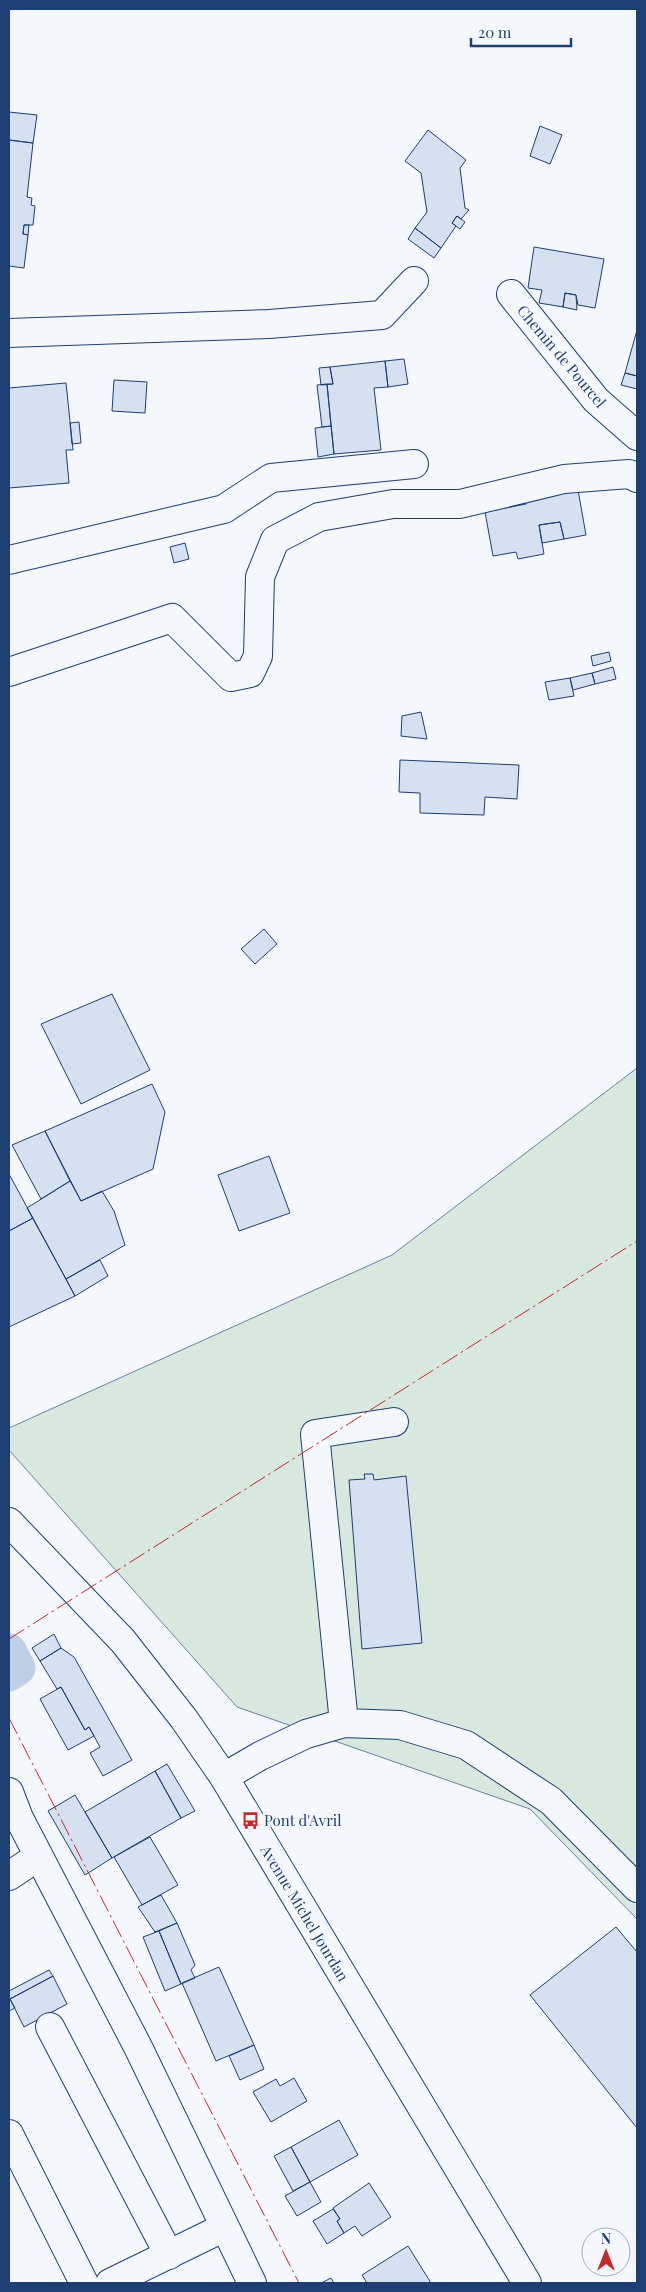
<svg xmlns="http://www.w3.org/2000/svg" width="646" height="2292" viewBox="0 0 646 2292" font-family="'Playfair Display',serif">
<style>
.green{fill:#d7e8df;stroke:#687fa3}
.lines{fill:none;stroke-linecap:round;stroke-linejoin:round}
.canal{stroke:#bed0e5;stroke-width:35}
.building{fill:#d5e0f0;stroke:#1d3f73}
.minor-casing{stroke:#1d3f73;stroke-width:30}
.major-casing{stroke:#1d3f73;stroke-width:30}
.minor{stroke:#f4f7fb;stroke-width:28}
.major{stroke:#f4f7fb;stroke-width:28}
.power{stroke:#c62828;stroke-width:1;stroke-dasharray:18 4 2.5 4;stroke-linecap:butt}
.labels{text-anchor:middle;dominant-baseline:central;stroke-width:4;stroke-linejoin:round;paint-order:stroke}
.street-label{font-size:15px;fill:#1d3f73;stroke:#f4f7fb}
.poi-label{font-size:15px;fill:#1d3f73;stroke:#f4f7fb;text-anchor:start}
</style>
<rect width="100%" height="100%" fill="#f4f7fb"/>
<path class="green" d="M 637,1068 L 637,1919 L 530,1809 L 237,1707 L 9,1450 L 9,1428 L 392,1255 Z"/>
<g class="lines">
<path class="canal" d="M 9,1651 L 18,1668 L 9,1674"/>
</g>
<path class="building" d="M 9,112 L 37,115 L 33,143 L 9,140 Z
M 540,126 L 562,135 L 550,164 L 530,156 Z
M 428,130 L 466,160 L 460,168 L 465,208 L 469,210 L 461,219 L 457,216 L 452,223 L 456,226 L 441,248 L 415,228 L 427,212 L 421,173 L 405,161 Z
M 9,140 L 33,143 L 27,197 L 32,198 L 31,205 L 35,206 L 33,225 L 24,225 L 23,234 L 28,235 L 24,268 L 9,266 Z
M 457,216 L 465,222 L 460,229 L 452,223 Z
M 24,225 L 29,225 L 28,235 L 23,234 Z
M 415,228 L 441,248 L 434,258 L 408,239 Z
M 534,247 L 604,259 L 595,308 L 578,305 L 576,295 L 565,293 L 563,307 L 539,303 L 542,290 L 528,288 Z
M 565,293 L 576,295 L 577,310 L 563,307 Z
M 637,330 L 637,376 L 625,373 Z
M 404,359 L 408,384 L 388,387 L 385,361 Z
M 385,361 L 388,387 L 374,388 L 381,450 L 334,454 L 327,384 L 333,384 L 330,367 Z
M 330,367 L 333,384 L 321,385 L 319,368 Z
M 625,373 L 637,376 L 637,389 L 621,385 Z
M 114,380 L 147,382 L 145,413 L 112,411 Z
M 66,383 L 73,450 L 66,450 L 69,483 L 9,488 L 9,388 Z
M 327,384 L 331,426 L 322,427 L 317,385 Z
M 79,422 L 81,443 L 72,444 L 70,423 Z
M 331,426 L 334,454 L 318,457 L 315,428 Z
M 578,490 L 586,535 L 564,539 L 560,522 L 539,525 L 544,554 L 518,559 L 516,552 L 493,556 L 485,512 L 526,504 L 524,500 Z
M 560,522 L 564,539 L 542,543 L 539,525 Z
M 185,543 L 189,559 L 174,563 L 170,547 Z
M 609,652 L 611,661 L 593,666 L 591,656 Z
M 613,667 L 616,679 L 595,684 L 592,673 Z
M 592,673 L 595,684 L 573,690 L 570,678 Z
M 570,678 L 574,696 L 549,700 L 545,682 Z
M 421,712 L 427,739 L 401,736 L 402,716 Z
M 400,760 L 519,765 L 517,799 L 485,797 L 484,815 L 420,813 L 420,793 L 399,792 Z
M 264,929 L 277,944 L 255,964 L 241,949 Z
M 112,994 L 150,1070 L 81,1104 L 41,1024 Z
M 152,1084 L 165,1112 L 153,1169 L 81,1201 L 45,1131 Z
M 45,1131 L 70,1181 L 41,1199 L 12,1145 Z
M 269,1156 L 290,1213 L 239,1231 L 218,1175 Z
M 9,1174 L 33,1218 L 9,1231 Z
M 70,1181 L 81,1201 L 102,1191 L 114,1211 L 125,1245 L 66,1279 L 27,1208 Z
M 33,1218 L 75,1296 L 9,1327 L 9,1231 Z
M 100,1260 L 108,1276 L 75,1296 L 66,1279 Z
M 364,1474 L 373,1474 L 374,1480 L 406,1476 L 422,1643 L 362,1649 L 349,1480 L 365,1479 Z
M 54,1634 L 61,1648 L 40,1661 L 32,1648 Z
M 61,1648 L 74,1657 L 132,1760 L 103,1776 L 90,1753 L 100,1747 L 89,1727 L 85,1730 L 61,1687 L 57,1689 L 40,1661 Z
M 61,1687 L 85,1730 L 89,1727 L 94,1736 L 68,1750 L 40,1699 Z
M 167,1764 L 195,1811 L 181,1818 L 155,1771 Z
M 155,1771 L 181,1818 L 112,1858 L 85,1812 Z
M 75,1795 L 112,1858 L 85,1875 L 48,1811 Z
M 150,1837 L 178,1885 L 142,1905 L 114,1857 Z
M 161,1895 L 177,1923 L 155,1932 L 138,1907 Z
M 177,1923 L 195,1965 L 191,1970 L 195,1978 L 181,1984 L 159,1931 Z
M 616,1927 L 637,1952 L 637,2128 L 530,1995 Z
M 159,1931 L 181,1984 L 165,1991 L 143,1937 Z
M 219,1967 L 254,2045 L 216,2061 L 182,1983 Z
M 49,1970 L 53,1976 L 10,1999 L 15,2008 L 9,2011 L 9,1991 Z
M 53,1976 L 67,2004 L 24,2027 L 10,1999 Z
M 254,2045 L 264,2069 L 240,2080 L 229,2056 Z
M 294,2078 L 307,2101 L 271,2122 L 253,2092 L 276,2079 L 280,2086 Z
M 339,2120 L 358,2155 L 310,2182 L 291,2147 Z
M 291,2147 L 310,2182 L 293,2191 L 274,2156 Z
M 310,2182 L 321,2202 L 297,2216 L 285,2196 Z
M 369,2183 L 391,2217 L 362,2236 L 355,2226 L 344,2233 L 337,2221 L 340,2219 L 333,2208 Z
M 333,2209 L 340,2219 L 337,2221 L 344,2233 L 327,2244 L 313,2221 Z
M 408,2246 L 431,2283 L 367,2283 L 362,2275 Z
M 331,2278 L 334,2283 L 321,2283 Z"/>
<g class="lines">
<defs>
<path id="minor" d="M 511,294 L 596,400 L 637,436
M 9,333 L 269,324 L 382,315 L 414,281
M 9,560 L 224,509 L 271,478 L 414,464
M 9,672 L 172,618 L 231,677 L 250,673 L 258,656 L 260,577 L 275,540 L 319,517 L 393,504 L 460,504 L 564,479 L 629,474 L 637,478
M 344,1723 L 315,1434 L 394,1422
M 224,1777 L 260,1756 L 306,1734 L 344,1723 L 400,1725 L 466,1745 L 551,1801 L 637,1888
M 9,1792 L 19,1818 L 138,2047 L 252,2283
M 9,1876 L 39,1856
M 50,2027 L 169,2255
M 9,2134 L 84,2283
M 110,2283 L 225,2227"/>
<path id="major" d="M 9,1522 L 123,1641 L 184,1719 L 224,1777 L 527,2283"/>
</defs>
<use href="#minor" class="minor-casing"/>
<use href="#major" class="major-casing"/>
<use href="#minor" class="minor"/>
<use href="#major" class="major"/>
<path class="power" d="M 9,1639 L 637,1241
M 9,1718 L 299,2283"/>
</g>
<defs>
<symbol id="bus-bare" viewBox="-9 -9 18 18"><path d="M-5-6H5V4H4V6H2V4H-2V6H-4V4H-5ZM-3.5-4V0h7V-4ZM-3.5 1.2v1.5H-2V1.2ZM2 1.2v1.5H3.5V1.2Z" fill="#c62828" stroke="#f4f7fb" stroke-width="2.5" paint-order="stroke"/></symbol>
</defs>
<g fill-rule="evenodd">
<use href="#bus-bare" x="238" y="1808" width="25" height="25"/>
</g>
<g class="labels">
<g class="street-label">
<text transform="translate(562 356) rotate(50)">Chemin de Pourcel</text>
<text transform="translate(305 1913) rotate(59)">Avenue Michel Jourdan</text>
</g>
<g class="poi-label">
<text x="264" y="1820">Pont d'Avril</text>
</g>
</g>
<rect width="646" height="2292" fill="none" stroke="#1d3f73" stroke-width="20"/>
<g transform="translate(606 2252)"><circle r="24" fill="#f4f7fb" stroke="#9eadc5"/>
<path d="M0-4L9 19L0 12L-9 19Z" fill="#c62828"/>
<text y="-8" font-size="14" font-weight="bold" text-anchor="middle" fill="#1d3f73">N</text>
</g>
<path d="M471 38v8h100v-8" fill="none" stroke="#1d3f73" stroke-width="2.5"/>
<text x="478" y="38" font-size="15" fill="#1d3f73" stroke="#f4f7fb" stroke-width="4" paint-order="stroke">20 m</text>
</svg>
